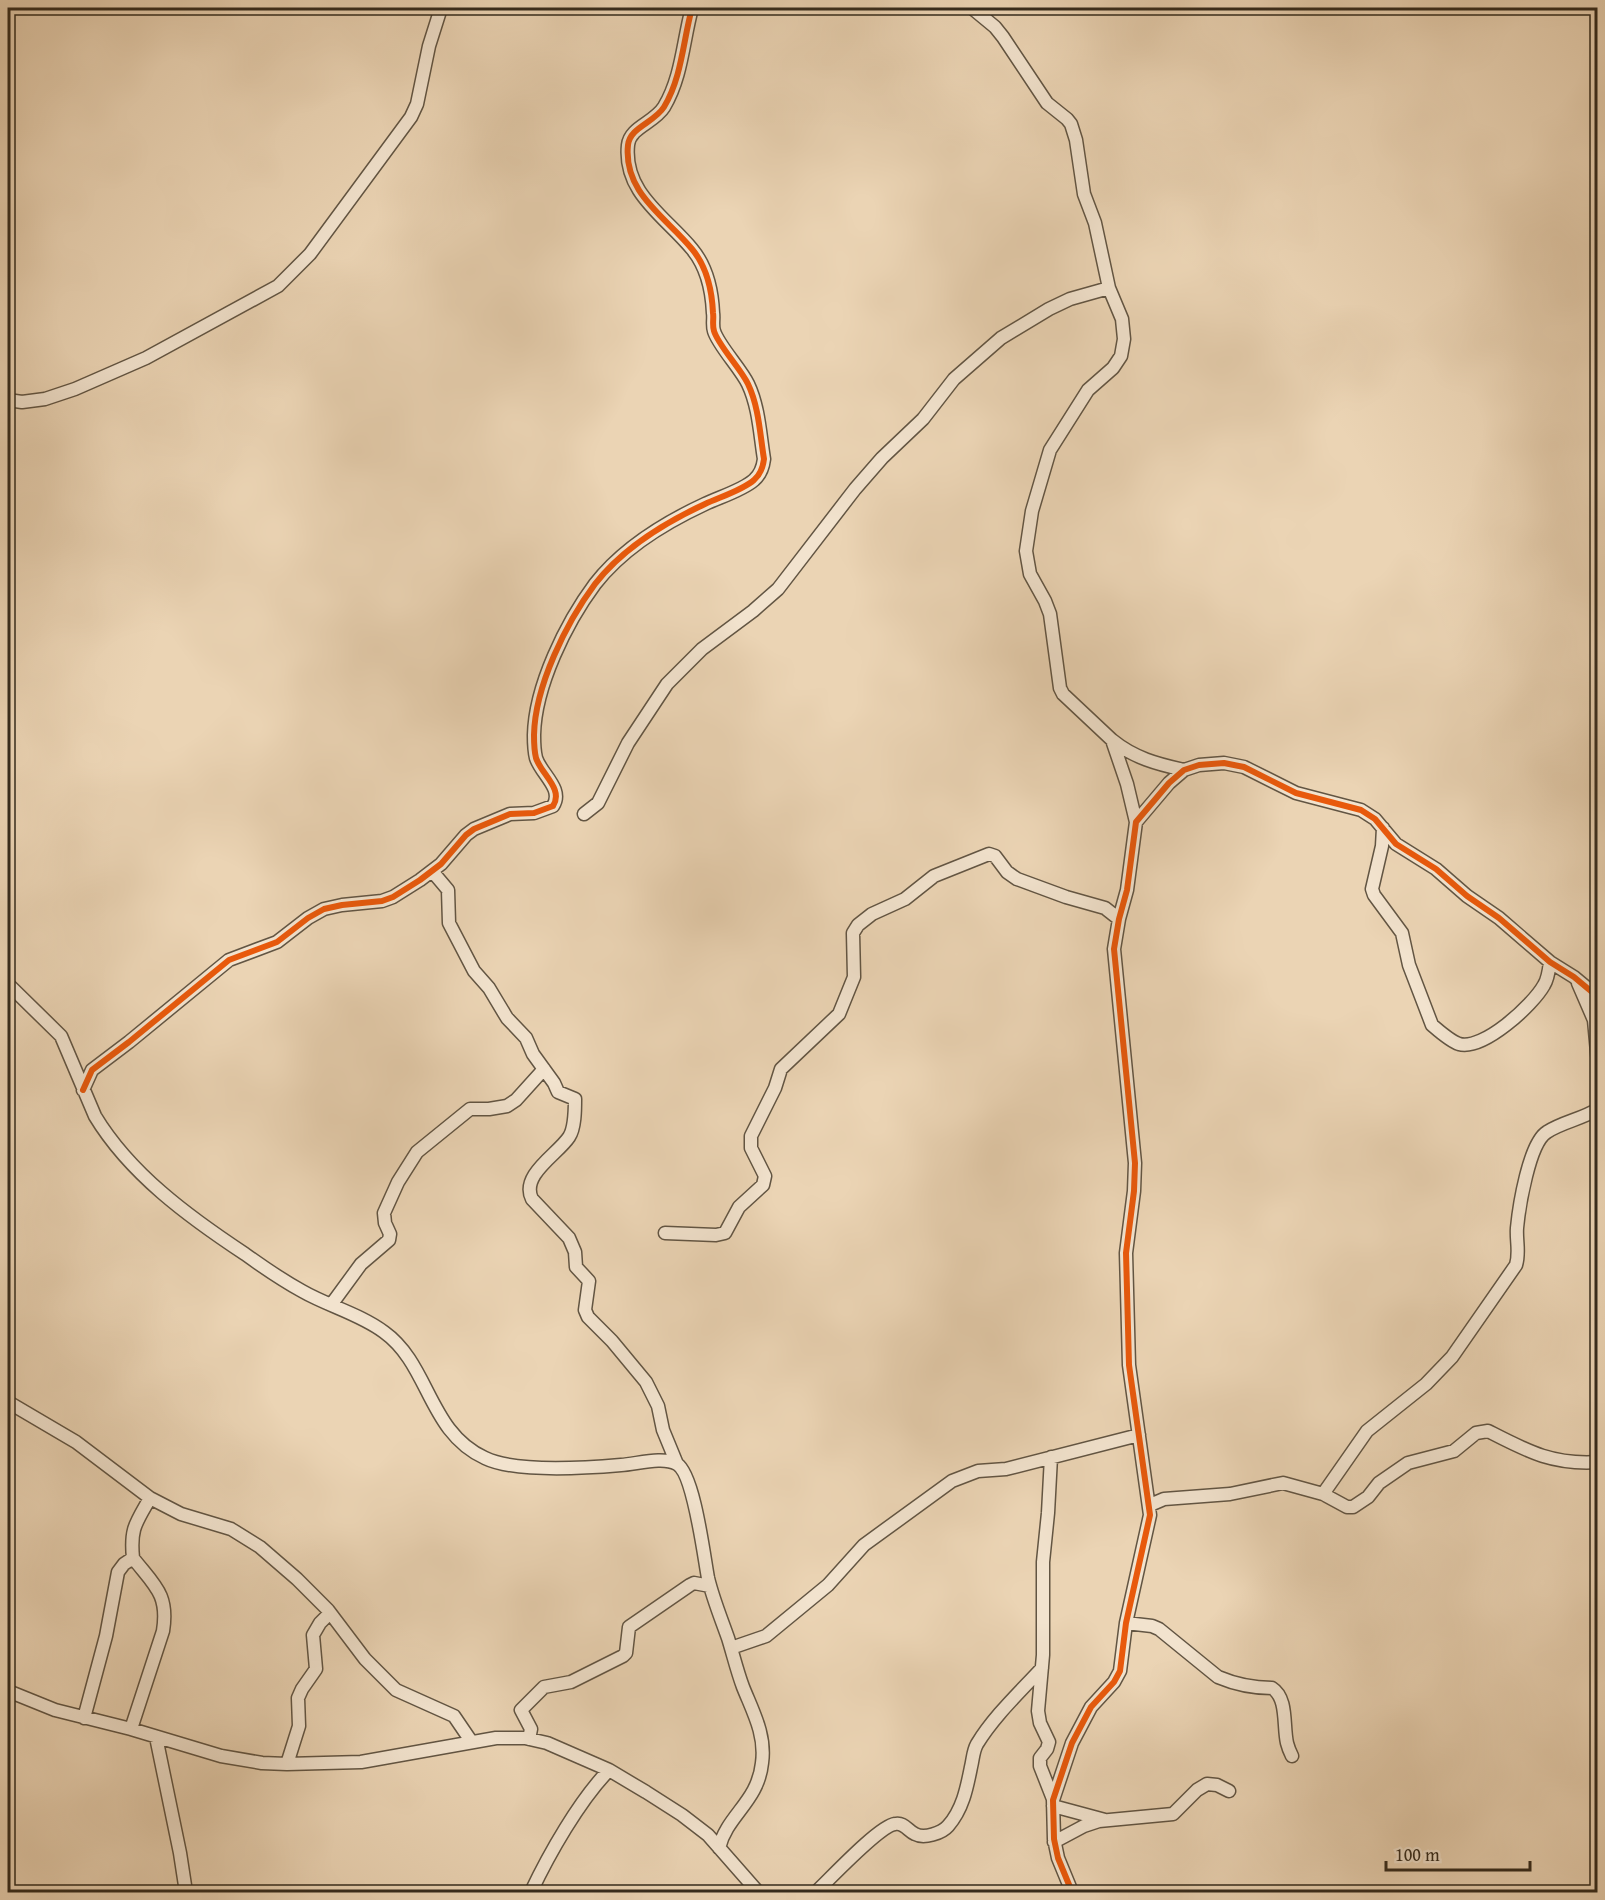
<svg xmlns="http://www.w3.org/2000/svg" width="1605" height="1900" viewBox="0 0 1605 1900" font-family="'Gentium Book Plus',serif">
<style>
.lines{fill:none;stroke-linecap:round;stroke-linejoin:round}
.minor-casing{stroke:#625543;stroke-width:15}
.minor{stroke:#f2e3ce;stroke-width:12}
.cycleway-casing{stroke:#f2e3ce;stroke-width:10}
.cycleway{stroke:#e8590c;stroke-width:6}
</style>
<rect width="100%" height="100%" fill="#ebd4b4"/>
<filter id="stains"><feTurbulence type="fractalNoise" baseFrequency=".00333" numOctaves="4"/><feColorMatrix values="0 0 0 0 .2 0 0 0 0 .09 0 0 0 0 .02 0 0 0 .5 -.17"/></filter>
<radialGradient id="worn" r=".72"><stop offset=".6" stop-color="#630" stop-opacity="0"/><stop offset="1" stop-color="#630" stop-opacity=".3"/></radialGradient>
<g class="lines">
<defs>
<path id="minor" d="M 972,8 L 995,27 L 1003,37 L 1047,103 L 1067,119 L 1071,124 L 1076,140 L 1084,194 L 1095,223 L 1109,288 L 1122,319 L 1124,339 L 1121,356 L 1113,368 L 1088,390 L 1050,450 L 1032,511 L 1026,551 L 1030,574 L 1045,601 L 1050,614 L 1060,688 L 1063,694 L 1112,740 L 1127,784 L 1136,822
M 8,400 L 22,402 L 45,399 L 75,389 L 146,358 L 278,286 L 310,254 L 411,117 L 417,104 L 429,46 L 441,8
M 1112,740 C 1134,758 1157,764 1184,770
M 584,814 L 598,803 L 628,743 L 667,684 L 702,649 L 753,611 L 778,589 L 855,489 L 882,458 L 923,419 L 954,379 L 1001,338 L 1049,309 L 1070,299 L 1109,288
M 1383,828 L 1382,846 L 1372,889 L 1374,895 L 1402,933 L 1409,965 L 1432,1025 C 1439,1031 1450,1041 1459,1044 C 1483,1051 1533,1005 1544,985 C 1548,979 1549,970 1550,962
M 432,871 L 448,890 L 449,923 L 474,971 L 489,988 L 507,1018 L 526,1038 L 533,1054 L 554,1083 L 558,1092 L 575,1099 C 575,1110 575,1128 569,1137 C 558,1154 520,1175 532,1199 L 569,1238 L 575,1252 L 576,1267 L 589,1281 L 585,1310 L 588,1317 L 612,1341 L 646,1382 L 658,1406 L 663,1430 L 677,1464
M 1578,983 L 1594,1020 L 1598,1063
M 8,984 L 61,1036 L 95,1116 C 130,1174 189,1217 245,1254 C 263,1267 282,1280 302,1291 C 328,1306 360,1314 384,1332 C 430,1365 428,1432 485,1458 C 516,1473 586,1468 621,1465 C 637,1464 663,1456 677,1464 C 694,1474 704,1557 708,1578 C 713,1599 721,1618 728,1638 C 733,1654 737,1671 743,1687 C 753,1712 766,1735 762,1763 C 758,1802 727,1815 719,1848
M 83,1090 L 92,1070 L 129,1042 L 229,960 L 277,942 L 308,918 L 324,909 L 342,905 L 382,901 L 393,897 L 420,880 L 441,864 L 466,835 L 474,829 L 510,814 L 534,813 L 553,806 C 564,789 541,774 536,758 C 534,750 534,743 534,735 C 535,686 566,623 595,584 C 623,548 664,523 705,504 C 720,497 743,490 754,480 C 761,474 763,467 764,459 C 760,435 759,407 748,384 C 741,369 718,345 714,331 C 712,325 714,318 713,313 C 712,290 707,267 692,249 C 666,217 623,193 628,145 C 630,127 654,123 664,107 C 682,77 683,41 692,8
M 665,1233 L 716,1235 L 725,1233 L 739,1207 L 763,1185 L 765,1176 L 751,1148 L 751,1136 L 775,1088 L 781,1069 L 839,1014 L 854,977 L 853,933 L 858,925 L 872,914 L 905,899 L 934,876 L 989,854 L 995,856 L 1007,872 L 1017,879 L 1066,897 L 1105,908 L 1119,919
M 331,1305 L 361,1264 L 389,1240 L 390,1234 L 385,1223 L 384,1213 L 398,1182 L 417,1152 L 470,1109 L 489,1109 L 507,1106 L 516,1100 L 544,1069
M 8,1402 L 76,1442 L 150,1498 L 181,1514 L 231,1529 L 260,1547 L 297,1579 L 328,1610 L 365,1659 L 396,1690 L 454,1716 L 471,1741
M 1051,1457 L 1048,1513 L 1043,1562 L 1043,1655 L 1038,1711 L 1040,1723 L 1049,1742 L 1047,1749 L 1040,1758 L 1040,1766 L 1053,1799
M 1323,1494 L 1367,1431 L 1426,1384 L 1452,1357 L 1516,1265 C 1520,1252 1516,1241 1517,1228 C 1519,1207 1529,1143 1547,1132 C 1562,1122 1582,1119 1598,1109
M 1150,1505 L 1164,1499 L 1230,1494 L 1283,1483 L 1323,1494 L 1347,1507 L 1353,1507 L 1368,1497 L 1379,1483 L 1408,1463 L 1454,1451 L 1476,1433 L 1488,1431 C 1527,1451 1552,1465 1598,1462
M 1126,1623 L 1152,1626 L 1159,1629 L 1218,1677 C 1237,1685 1252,1688 1272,1688 C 1288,1698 1283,1726 1287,1743 C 1288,1747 1290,1752 1292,1756
M 731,1648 L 766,1636 L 828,1585 L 864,1545 L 952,1481 L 978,1471 L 1006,1469 L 1139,1435
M 8,1691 L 55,1710 L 131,1729 L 221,1756 L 262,1763 L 287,1764 L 361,1762 L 496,1738 L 525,1738 L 547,1743 L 609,1770 L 646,1792 L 682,1815 L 708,1835 L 758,1892
M 84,1718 L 106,1636 L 118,1572 L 124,1564 L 133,1558 C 130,1528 136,1523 150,1498
M 131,1729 L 163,1631 C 169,1594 154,1585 133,1558
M 156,1737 L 180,1853 L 186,1892
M 529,1739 L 531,1729 L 521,1710 L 544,1687 L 571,1682 L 623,1656 L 626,1653 L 629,1627 L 690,1585 L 694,1583 L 710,1586
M 287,1764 L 299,1726 L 298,1698 L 302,1689 L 316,1669 L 313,1635 L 320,1623 L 330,1613
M 1053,1806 L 1105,1820
M 1054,1842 L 1084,1826 L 1099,1821 L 1173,1814 L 1197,1790 L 1207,1784 L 1217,1785 L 1229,1791
M 531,1892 C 549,1854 579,1801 609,1770
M 816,1892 C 830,1879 879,1826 895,1824 C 904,1822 908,1831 915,1834 C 924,1839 942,1833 948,1826 C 963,1809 967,1787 971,1767 C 973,1759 973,1751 977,1744 C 994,1716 1020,1692 1042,1668
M 1072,1892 L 1058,1858 L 1054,1839 L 1053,1800 L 1072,1743 L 1091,1707 L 1114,1682 L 1120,1671 L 1126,1623 L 1150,1515 L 1129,1365 L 1126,1253 L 1134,1191 L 1135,1163 L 1114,949 L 1119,919 L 1127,890 L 1136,822 L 1169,783 L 1184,770 L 1199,765 L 1224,763 L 1244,767 L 1296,793 L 1361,810 L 1375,819 L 1396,844 L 1436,869 L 1467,896 L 1499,918 L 1550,962 L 1574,977 L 1598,997"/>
</defs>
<use href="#minor" class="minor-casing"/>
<use href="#minor" class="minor"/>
<defs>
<path id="cycleway" d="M 83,1090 L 92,1070 L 129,1042 L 229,960 L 277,942 L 308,918 L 324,909 L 342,905 L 382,901 L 393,897 L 420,880 L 441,864 L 466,835 L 474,829 L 510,814 L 534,813 L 553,806 C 564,789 541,774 536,758 C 534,750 534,743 534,735 C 535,686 566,623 595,584 C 623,548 664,523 705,504 C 720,497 743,490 754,480 C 761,474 763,467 764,459 C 760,435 759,407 748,384 C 741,369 718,345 714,331 C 712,325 714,318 713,313 C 712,290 707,267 692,249 C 666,217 623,193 628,145 C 630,127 654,123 664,107 C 682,77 683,41 692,8
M 1072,1892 L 1058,1858 L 1054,1839 L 1053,1800 L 1072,1743 L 1091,1707 L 1114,1682 L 1120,1671 L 1126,1623 L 1150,1515 L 1129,1365 L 1126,1253 L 1134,1191 L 1135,1163 L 1114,949 L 1119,919 L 1127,890 L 1136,822 L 1169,783 L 1184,770 L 1199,765 L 1224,763 L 1244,767 L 1296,793 L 1361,810 L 1375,819 L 1396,844 L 1436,869 L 1467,896 L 1499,918 L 1550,962 L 1574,977 L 1598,997"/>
</defs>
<use href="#cycleway" class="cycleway-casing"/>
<use href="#cycleway" class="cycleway"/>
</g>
<rect width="1605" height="1900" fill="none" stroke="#ebd4b4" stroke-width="30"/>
<rect x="9" y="9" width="1587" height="1882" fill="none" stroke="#352b1d" stroke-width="3"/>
<rect x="15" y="15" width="1575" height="1870" fill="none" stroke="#352b1d" stroke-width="1.5"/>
<path d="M1386 1861v9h144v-9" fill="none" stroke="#352b1d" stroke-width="3"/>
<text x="1395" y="1861" font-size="18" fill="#352b1d" stroke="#f2e3ce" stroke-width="4.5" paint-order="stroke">100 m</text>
<rect width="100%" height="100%" filter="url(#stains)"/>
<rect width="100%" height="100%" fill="url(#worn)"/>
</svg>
